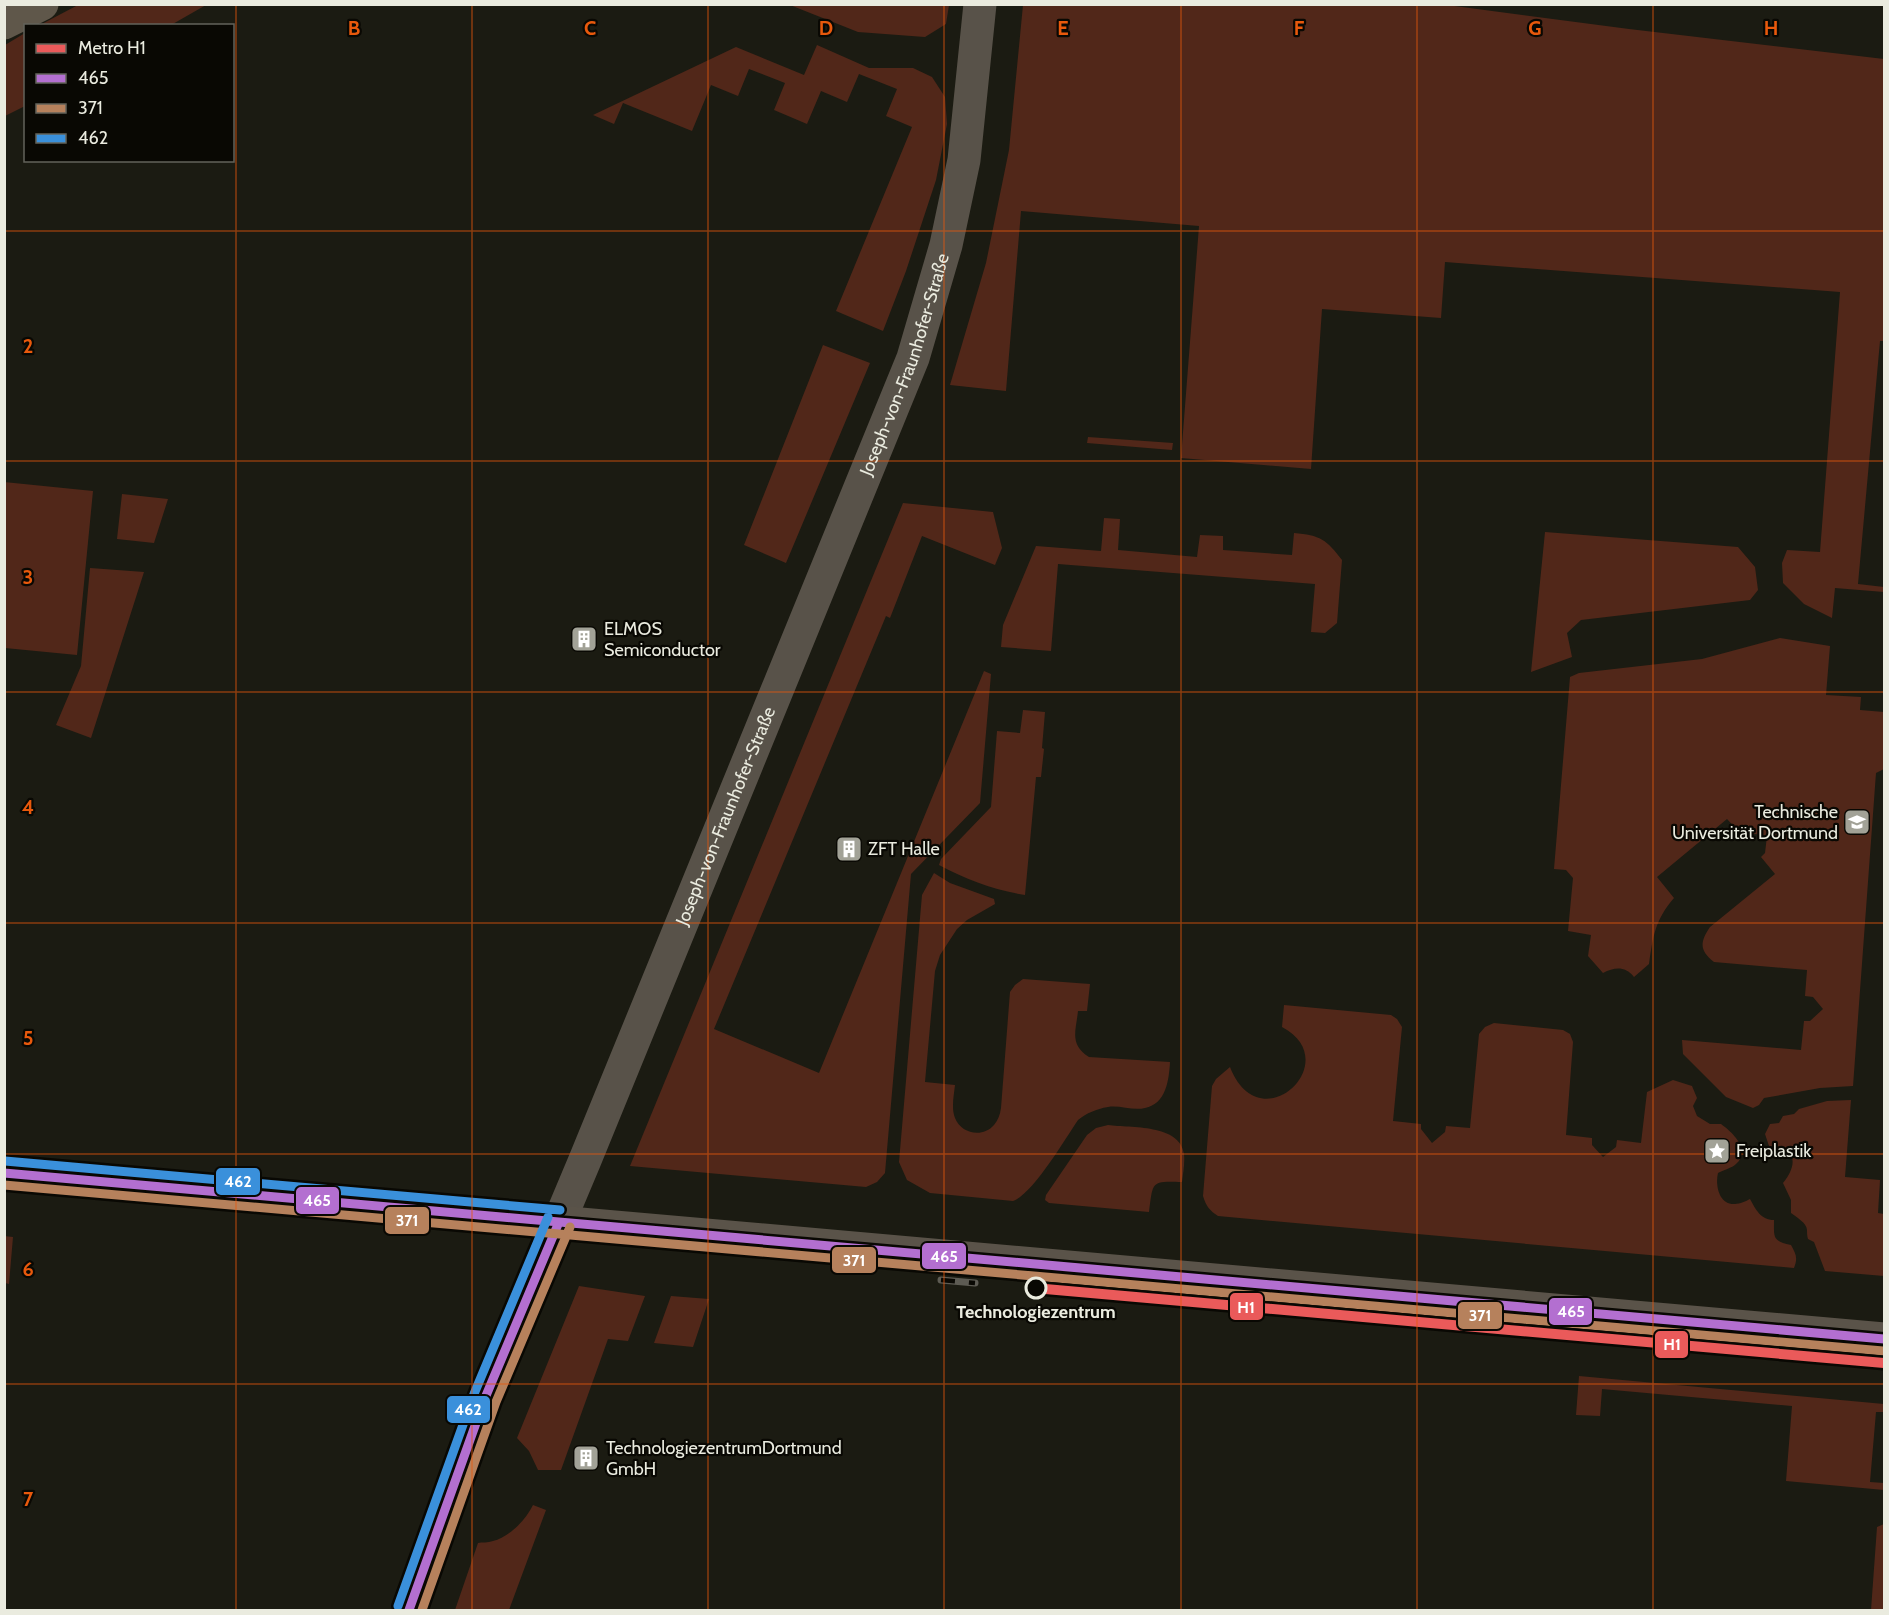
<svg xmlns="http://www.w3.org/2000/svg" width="1889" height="1615" viewBox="0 0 1889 1615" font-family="Cabin,sans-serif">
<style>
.green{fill:#512719}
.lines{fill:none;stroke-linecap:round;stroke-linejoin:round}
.street{stroke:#585249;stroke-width:33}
.secondary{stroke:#5a5349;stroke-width:33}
.highway{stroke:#5f574a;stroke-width:33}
.rail-casing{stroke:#5d5b53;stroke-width:7}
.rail{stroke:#090803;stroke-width:4.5;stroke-dasharray:14;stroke-linecap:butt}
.bus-1-casing{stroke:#090803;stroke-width:14}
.bus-2-casing{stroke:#090803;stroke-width:14}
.bus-3-casing{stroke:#090803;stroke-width:14}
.bus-1{stroke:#b36fd0;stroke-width:9}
.bus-2{stroke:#b6815c;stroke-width:9}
.bus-3{stroke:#3a90db;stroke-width:9}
.metro-1-casing{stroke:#090803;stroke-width:15}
.metro-1{stroke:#ea5a5a;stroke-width:10}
.grid{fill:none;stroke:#e8590c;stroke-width:1.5;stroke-opacity:0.55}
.stop-dot{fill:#090803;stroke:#eaebdf;stroke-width:3}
.labels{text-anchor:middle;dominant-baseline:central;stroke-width:4.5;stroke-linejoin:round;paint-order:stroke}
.street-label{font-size:18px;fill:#eaebdf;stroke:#090803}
.poi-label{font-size:18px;fill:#eaebdf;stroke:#090803;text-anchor:start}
.stop-label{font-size:18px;font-weight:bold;fill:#eaebdf;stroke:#090803}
.grid-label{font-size:20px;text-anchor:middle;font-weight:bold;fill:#e8590c;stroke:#090803;stroke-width:4.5;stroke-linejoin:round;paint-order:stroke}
.line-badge{stroke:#090803;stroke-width:2}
.badge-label{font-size:16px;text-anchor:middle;font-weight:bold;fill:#fff}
</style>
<rect width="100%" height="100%" fill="#1b1b12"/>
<path class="green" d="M 78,5 L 78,4 L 206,5 L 171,25 L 40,25 Z
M 790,5 L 949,4 L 949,5 L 946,24 L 925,37 L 858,32 Z
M 1023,5 L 1447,5 L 1629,29 L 1884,59 L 1884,341 L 1880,341 L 1858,584 L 1884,587 L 1884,592 L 1835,588 L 1832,618 L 1804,604 L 1783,583 L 1782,563 L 1787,550 L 1820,552 L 1840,292 L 1445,262 L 1441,318 L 1322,309 L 1311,469 L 1181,458 L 1199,226 L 1021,211 L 1006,391 L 950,385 L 986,263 L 1009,150 Z
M 25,33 L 25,106 L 5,116 L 5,45 Z
M 817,45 L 869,68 L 913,68 L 932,77 L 945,97 L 947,124 L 936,180 L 906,271 L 883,331 L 836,311 L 912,127 L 886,116 L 897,89 L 859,74 L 847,102 L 821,91 L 807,124 L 774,110 L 785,83 L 749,69 L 738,96 L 711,85 L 692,131 L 623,103 L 614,124 L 593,115 L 736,47 L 804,75 Z
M 823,345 L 870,363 L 786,563 L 744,545 Z
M 1088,437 L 1173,443 L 1172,450 L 1087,443 Z
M 4,482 L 93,491 L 77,655 L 5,648 Z
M 122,494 L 168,499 L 154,543 L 117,539 Z
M 903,503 L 993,512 L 1002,548 L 995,565 L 922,536 L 890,618 L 886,616 L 714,1029 L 819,1073 L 984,671 L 991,674 L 980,803 L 911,874 L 885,1173 L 877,1182 L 866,1187 L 630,1166 Z
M 1104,518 L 1120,519 L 1118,550 L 1197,557 L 1200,535 L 1223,536 L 1223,550 L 1292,555 L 1294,533 C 1320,535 1327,540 1342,560 L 1337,623 L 1325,633 L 1311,632 L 1315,584 L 1058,564 L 1051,651 L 1001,647 L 1003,625 L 1036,546 L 1101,551 Z
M 1545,532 L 1738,547 L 1755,567 L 1758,590 L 1750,600 L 1581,620 L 1567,633 L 1572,657 L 1531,672 Z
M 90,568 L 144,572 L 91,738 L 56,725 L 81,666 Z
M 1780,638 L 1830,646 L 1826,695 L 1861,697 L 1860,710 L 1884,712 L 1884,769 L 1876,773 L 1853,1086 L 1820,1088 L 1764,1098 L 1759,1105 L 1753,1108 L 1726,1097 L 1683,1054 L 1682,1040 L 1801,1050 L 1804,1021 L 1810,1021 L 1823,1009 L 1813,997 L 1805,996 L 1807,970 L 1714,962 C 1699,950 1700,942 1710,927 L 1775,874 L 1761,857 L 1765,853 L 1767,836 L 1749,833 L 1744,837 L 1727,819 L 1657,877 L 1674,898 C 1655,920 1653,936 1649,964 L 1634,977 C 1625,966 1615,967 1603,973 L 1588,956 L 1591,935 L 1568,931 L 1573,878 L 1566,870 L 1554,869 L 1570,677 L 1579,673 L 1702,659 Z
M 1023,710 L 1045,712 L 1042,748 L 1044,749 L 1041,777 L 1036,777 L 1025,895 C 994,890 967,880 939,865 L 941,859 L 991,807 L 997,731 L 1020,733 Z
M 934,873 L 950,883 L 994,899 L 995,904 L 967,920 L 957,929 L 940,955 L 935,971 L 925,1082 L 955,1085 C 954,1095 951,1108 955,1118 C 961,1134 983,1138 994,1125 C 998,1120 1000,1115 1001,1108 L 1010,992 L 1015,985 L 1023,979 L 1090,984 L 1087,1011 L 1078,1011 C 1076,1031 1069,1044 1089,1057 L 1170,1062 C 1169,1080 1166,1104 1145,1108 C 1133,1111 1120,1105 1108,1107 C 1096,1109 1087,1113 1078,1120 C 1065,1139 1033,1194 1013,1201 L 930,1193 L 907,1180 L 899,1162 L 922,895 Z
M 1284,1005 L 1391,1015 L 1397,1019 L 1402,1027 L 1393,1121 L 1421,1124 L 1421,1129 L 1432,1143 L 1445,1132 L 1446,1126 L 1470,1128 L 1479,1034 L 1485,1027 L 1494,1023 L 1563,1030 L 1570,1034 L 1573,1042 L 1566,1135 L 1592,1138 L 1592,1145 L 1603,1157 L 1616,1147 L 1617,1140 L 1641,1143 L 1647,1092 L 1673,1080 L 1692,1086 L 1697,1098 L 1693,1106 L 1697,1116 L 1710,1124 L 1721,1124 C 1732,1132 1752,1150 1736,1164 C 1732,1168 1723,1170 1718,1173 C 1715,1185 1719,1205 1735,1204 C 1740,1204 1746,1201 1750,1199 C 1756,1210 1761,1220 1774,1220 C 1774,1237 1772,1241 1791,1245 C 1796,1254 1798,1258 1794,1268 L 1218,1216 C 1210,1211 1206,1206 1203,1196 L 1212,1086 L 1216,1079 L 1230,1067 C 1260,1144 1347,1061 1282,1027 Z
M 1851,1100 L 1845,1177 L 1880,1180 L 1878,1213 L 1884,1214 L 1884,1276 L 1825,1271 L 1814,1242 L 1808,1239 C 1807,1236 1807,1233 1807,1230 C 1807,1223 1796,1217 1791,1213 L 1791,1200 L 1783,1183 C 1798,1165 1797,1146 1769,1146 L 1765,1134 L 1770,1124 L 1779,1123 L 1783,1116 L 1794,1114 L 1799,1109 L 1827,1101 Z
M 1108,1125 C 1131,1128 1180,1124 1184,1154 C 1185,1163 1183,1174 1182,1182 C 1151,1181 1153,1181 1149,1212 L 1049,1203 L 1045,1200 L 1046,1195 L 1087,1135 L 1096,1128 Z
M 4,1236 L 13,1237 L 9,1284 L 5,1283 Z
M 579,1286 L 645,1296 L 628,1341 L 608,1339 L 561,1470 L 538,1470 L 529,1451 L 517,1438 Z
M 671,1296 L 709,1299 L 693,1347 L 654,1343 Z
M 1579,1376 L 1884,1404 L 1884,1412 L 1876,1412 L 1870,1482 L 1884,1483 L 1884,1490 L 1786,1481 L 1792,1406 L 1602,1389 L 1600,1416 L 1576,1415 Z
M 533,1505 L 546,1510 L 509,1610 L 455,1610 L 478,1543 C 482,1542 488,1543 493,1541 C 509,1537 526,1520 533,1505 Z
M 1884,1524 L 1884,1610 L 1871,1610 L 1877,1527 Z"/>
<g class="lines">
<path class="street" id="s1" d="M 409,1610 L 485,1398 L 585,1160 L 913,358 L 946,245 L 964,160 L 980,4"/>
<path class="secondary" d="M 4,1173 L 1884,1339"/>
<path class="highway" d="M 4,23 L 42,4"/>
<defs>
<path id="rail" d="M 941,1280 L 975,1283"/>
</defs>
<use href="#rail" class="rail-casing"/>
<use href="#rail" class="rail"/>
<defs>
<path id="bus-1" d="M 4,1173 L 1884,1339
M 409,1610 L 485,1398 L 559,1222"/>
<path id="bus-2" d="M 4,1185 L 1883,1351
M 422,1610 L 496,1402 L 570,1227"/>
<path id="bus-3" d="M 5,1161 L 560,1210
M 398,1606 L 474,1394 L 548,1217"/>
</defs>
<use href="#bus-1" class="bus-1-casing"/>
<use href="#bus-2" class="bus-2-casing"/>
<use href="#bus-3" class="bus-3-casing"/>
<use href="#bus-1" class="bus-1"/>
<use href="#bus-2" class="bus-2"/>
<use href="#bus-3" class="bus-3"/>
<defs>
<path id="metro-1" d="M 1034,1288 L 1884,1363"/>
</defs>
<use href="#metro-1" class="metro-1-casing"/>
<use href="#metro-1" class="metro-1"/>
</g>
<path class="grid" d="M 236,4 L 236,1610M 472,4 L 472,1610M 708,4 L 708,1610M 944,4 L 944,1610M 1181,4 L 1181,1610M 1417,4 L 1417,1610M 1653,4 L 1653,1610M 4,231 L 1884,231M 4,461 L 1884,461M 4,692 L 1884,692M 4,923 L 1884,923M 4,1154 L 1884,1154M 4,1384 L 1884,1384"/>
<defs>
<symbol id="building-square" viewBox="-11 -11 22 22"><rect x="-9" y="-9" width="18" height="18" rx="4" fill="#a2a297" stroke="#090803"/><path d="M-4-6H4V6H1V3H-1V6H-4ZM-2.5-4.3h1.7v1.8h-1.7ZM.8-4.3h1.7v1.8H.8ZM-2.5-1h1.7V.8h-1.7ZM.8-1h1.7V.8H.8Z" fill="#fff"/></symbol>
<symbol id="university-square" viewBox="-11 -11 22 22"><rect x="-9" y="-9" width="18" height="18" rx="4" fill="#a2a297" stroke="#090803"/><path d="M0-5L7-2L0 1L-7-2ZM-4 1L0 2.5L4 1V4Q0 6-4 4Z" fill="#fff"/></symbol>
<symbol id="sight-square" viewBox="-11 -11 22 22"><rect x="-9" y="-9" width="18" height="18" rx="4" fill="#a2a297" stroke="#090803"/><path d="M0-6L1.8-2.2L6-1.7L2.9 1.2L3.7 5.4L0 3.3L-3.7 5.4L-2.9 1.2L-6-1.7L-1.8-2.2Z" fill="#fff"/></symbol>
</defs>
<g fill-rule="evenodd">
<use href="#building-square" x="569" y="624" width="30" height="30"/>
<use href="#university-square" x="1842" y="807" width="30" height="30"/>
<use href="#building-square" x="834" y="834" width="30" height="30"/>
<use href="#sight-square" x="1702" y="1136" width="30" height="30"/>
<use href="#building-square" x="571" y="1443" width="30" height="30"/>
</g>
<circle class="stop-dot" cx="1036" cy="1288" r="10"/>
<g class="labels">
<g class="street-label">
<text stroke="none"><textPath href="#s1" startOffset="1341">Joseph-von-Fraunhofer-Straße</textPath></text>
<text stroke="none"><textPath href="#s1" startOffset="855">Joseph-von-Fraunhofer-Straße</textPath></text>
</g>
<g class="poi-label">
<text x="604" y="629">ELMOS<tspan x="604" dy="21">Semiconductor</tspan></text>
<text x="1838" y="812" text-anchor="end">Technische<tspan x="1838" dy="21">Universität Dortmund</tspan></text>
<text x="868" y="849">ZFT Halle</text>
<text x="1736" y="1151">Freiplastik</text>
<text x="606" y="1448">TechnologiezentrumDortmund<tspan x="606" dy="21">GmbH</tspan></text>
</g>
<g class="stop-label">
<text x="1036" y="1312">Technologiezentrum</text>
</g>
</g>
<g class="grid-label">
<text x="354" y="35">B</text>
<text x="590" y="35">C</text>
<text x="826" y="35">D</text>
<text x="1063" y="35">E</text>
<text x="1299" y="35">F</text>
<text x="1535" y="35">G</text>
<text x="1771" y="35">H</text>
<text x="28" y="353">2</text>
<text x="28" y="584">3</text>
<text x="28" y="814">4</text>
<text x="28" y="1045">5</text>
<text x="28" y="1276">6</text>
<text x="28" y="1506">7</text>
</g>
<g class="line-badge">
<rect x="215" y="1167" width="46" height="29" rx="6" fill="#3a90db"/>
<rect x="295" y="1186" width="45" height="29" rx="6" fill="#b36fd0"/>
<rect x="384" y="1206" width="46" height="29" rx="6" fill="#b6815c"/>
<rect x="921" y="1242" width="46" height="28" rx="6" fill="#b36fd0"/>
<rect x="831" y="1246" width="46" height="28" rx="6" fill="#b6815c"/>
<rect x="1229" y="1292" width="35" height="29" rx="6" fill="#ea5a5a"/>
<rect x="1548" y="1297" width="45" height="29" rx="6" fill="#b36fd0"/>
<rect x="1457" y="1301" width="46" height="29" rx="6" fill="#b6815c"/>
<rect x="1654" y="1330" width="35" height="29" rx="6" fill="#ea5a5a"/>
<rect x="446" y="1395" width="45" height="29" rx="6" fill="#3a90db"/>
</g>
<g class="badge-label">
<text x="238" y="1187">462</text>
<text x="317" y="1206">465</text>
<text x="407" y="1226">371</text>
<text x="944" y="1262">465</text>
<text x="854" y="1266">371</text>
<text x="1246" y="1313">H1</text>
<text x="1571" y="1317">465</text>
<text x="1480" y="1321">371</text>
<text x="1672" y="1350">H1</text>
<text x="468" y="1415">462</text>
</g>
<rect width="1889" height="1615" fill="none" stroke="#eaebdf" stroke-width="12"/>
<rect x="24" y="24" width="210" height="138" fill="#090803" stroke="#63635b" stroke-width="1.5"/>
<rect x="36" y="44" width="30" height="9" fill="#ea5a5a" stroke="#63635b" stroke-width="1.5"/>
<text x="78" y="54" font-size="18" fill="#eaebdf">Metro H1</text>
<rect x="36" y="74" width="30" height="9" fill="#b36fd0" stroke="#63635b" stroke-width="1.5"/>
<text x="78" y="84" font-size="18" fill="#eaebdf">465</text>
<rect x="36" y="104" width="30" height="9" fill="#b6815c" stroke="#63635b" stroke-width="1.5"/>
<text x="78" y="114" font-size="18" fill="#eaebdf">371</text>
<rect x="36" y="134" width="30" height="9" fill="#3a90db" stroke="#63635b" stroke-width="1.5"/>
<text x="78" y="144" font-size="18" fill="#eaebdf">462</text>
</svg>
